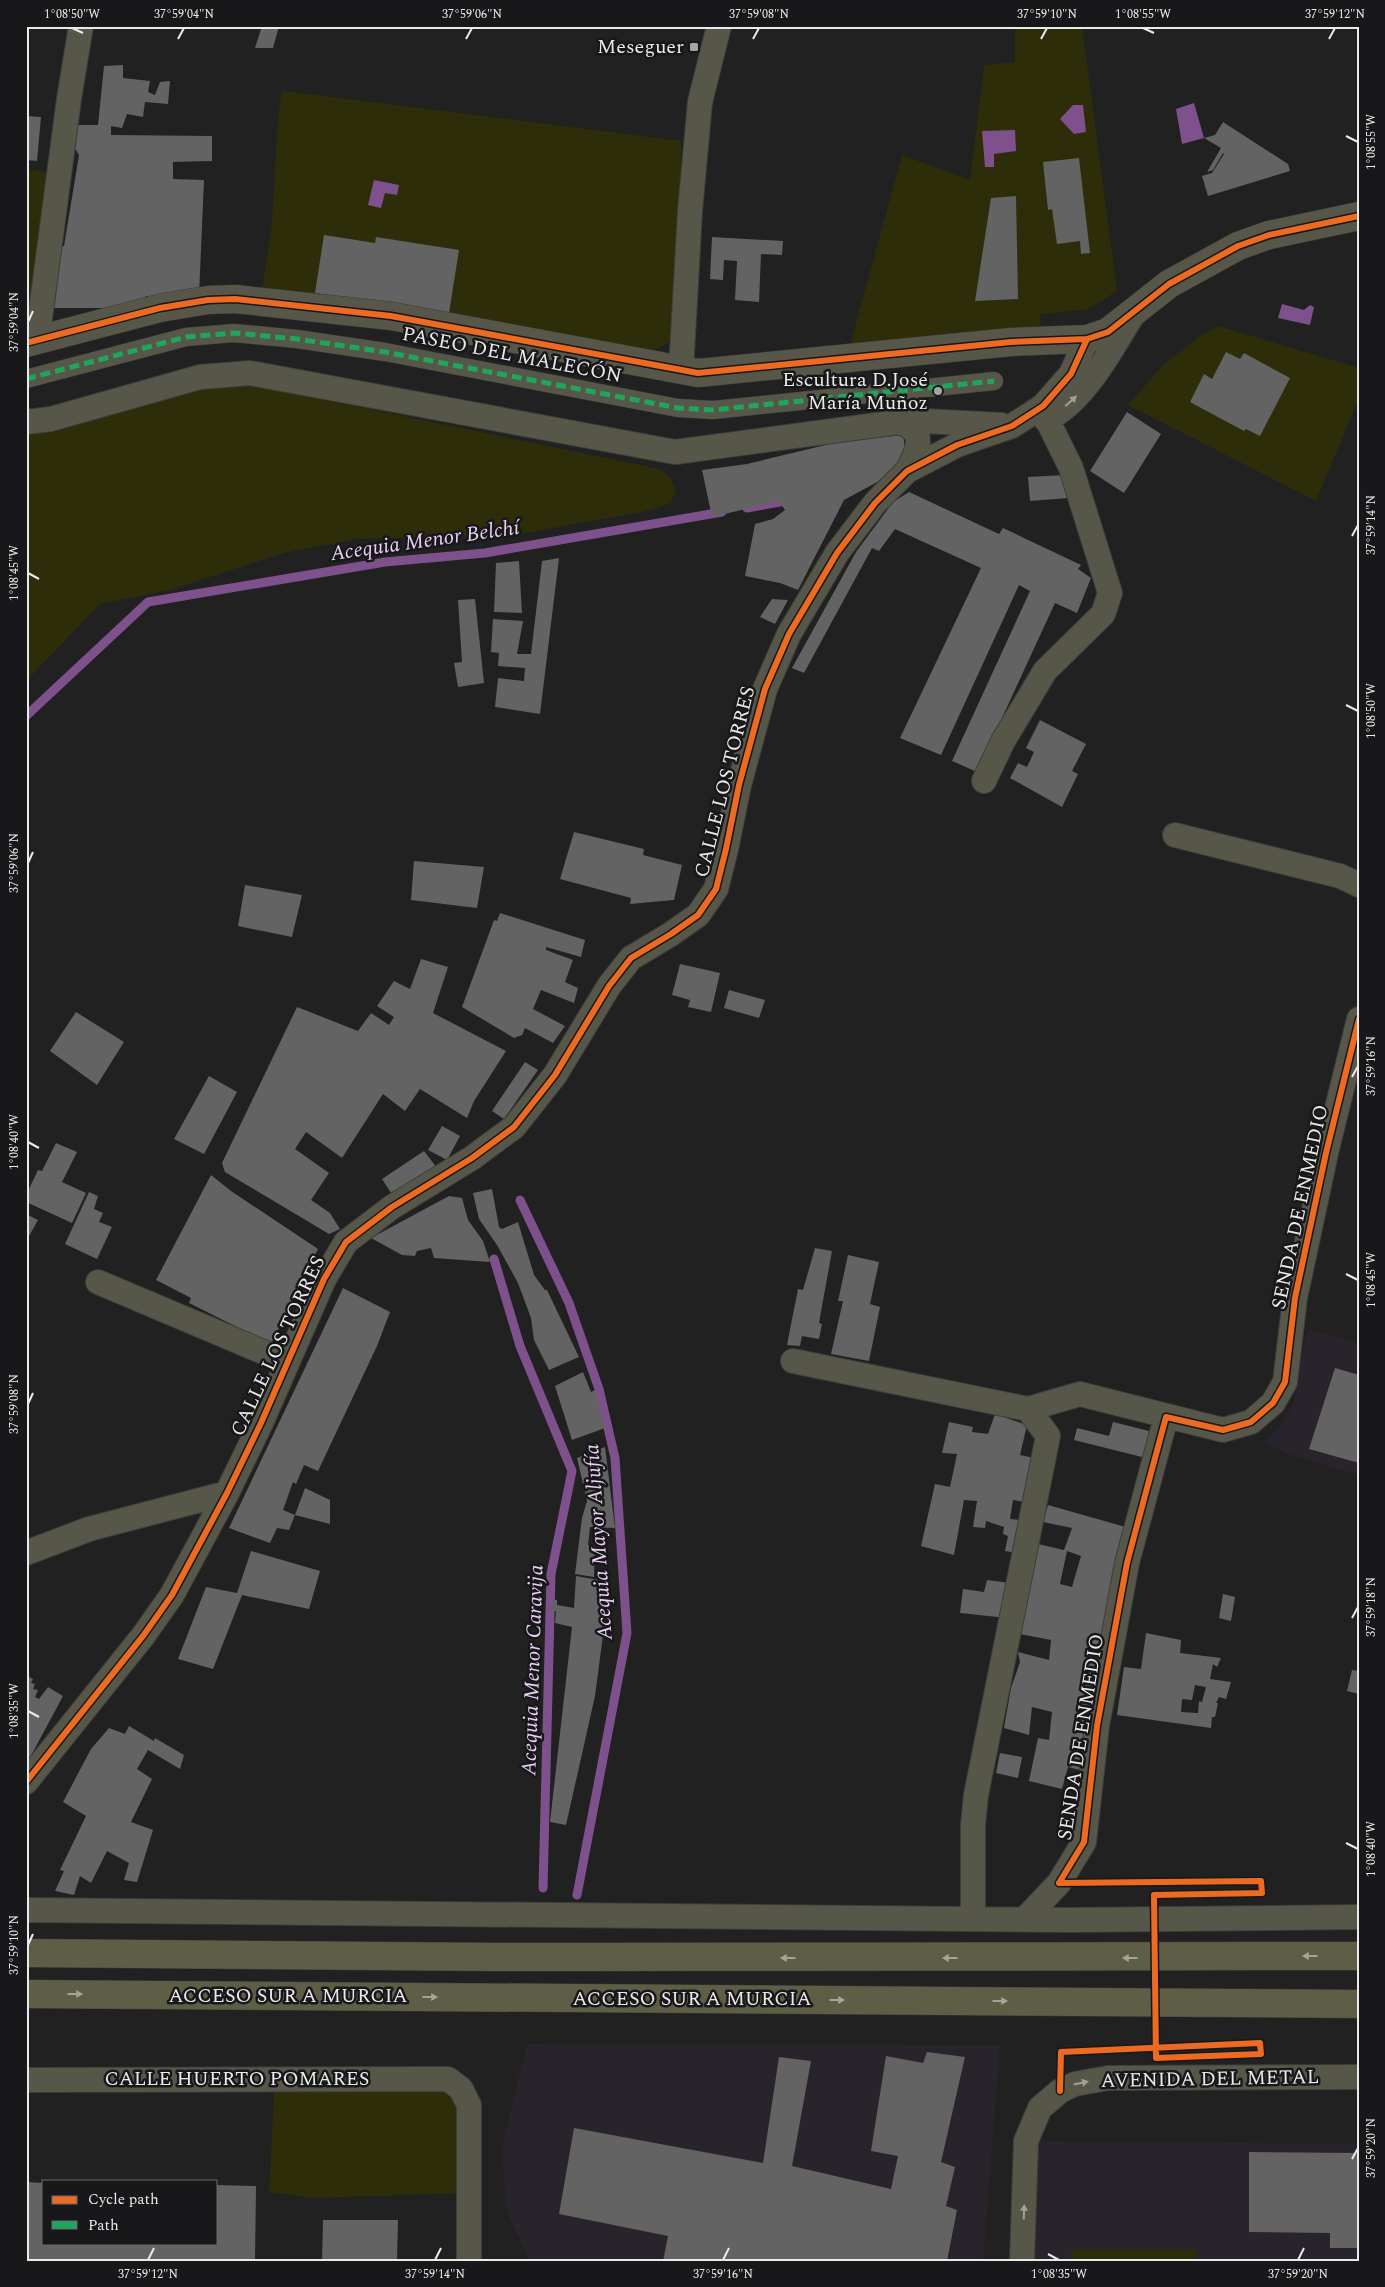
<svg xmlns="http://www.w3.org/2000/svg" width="1385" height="2287" viewBox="0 0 1385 2287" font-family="Spectral,serif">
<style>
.built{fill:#29242b}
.green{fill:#2e2d0a}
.water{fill:#7e518d}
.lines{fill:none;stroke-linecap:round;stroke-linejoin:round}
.stream{stroke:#7e518d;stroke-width:9}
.building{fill:#636363;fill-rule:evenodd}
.pedestrian-casing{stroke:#3d3d3d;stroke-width:19}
.minor-casing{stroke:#3d3d3d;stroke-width:26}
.tertiary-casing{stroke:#3d3d3d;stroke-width:29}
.motorway-casing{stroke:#3d3d3d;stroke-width:29}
.pedestrian{stroke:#575749;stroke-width:18}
.minor{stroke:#575749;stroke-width:24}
.tertiary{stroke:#575749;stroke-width:28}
.motorway{stroke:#5e5e46;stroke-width:28}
.quiet{stroke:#20a55d;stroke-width:5;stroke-dasharray:10 5;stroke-linecap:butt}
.cycleway-casing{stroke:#181719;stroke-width:9}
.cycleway{stroke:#ed6a23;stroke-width:6}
.oneway{fill:#a1a09a}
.oneway2{fill:#a4a498}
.ticks{fill:none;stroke:#ebeaeb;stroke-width:2}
.poi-dot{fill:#a4a4a4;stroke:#181719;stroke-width:2}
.labels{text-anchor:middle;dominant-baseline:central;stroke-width:5;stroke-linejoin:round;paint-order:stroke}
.poi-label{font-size:20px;fill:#ebeaeb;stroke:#181719;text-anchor:end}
.street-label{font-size:20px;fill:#ebeaeb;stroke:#181719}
.water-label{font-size:21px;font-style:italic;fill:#ebd0f5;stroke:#181719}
.neatline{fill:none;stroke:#ebeaeb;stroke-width:2}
.ticks-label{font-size:12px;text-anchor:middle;fill:#ebeaeb}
</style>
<rect width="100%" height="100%" fill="#212121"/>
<path class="built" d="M 1307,1329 L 1359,1342 L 1359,1475 L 1287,1454 L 1264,1442 L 1279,1427 L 1294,1402 Z
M 527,2044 L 1000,2045 L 983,2261 L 529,2260 L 506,2210 L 502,2146 Z
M 1026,2141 L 1359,2144 L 1359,2261 L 1022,2261 Z"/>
<path class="green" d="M 1015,26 L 1082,26 L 1117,291 L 1088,309 L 1040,314 L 1041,331 L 849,349 L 902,155 L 970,180 L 984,65 L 1015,62 Z
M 282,91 L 681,141 L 680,325 C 672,342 667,346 649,351 L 262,292 L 272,222 L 278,117 Z
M 26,170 L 49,172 L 26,329 Z
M 1218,326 L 1359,368 L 1359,398 L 1316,501 L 1128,405 L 1164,364 L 1200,336 Z
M 252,385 L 660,469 L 670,478 L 676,490 L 671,503 L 652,510 L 508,536 L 357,539 L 284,553 L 170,590 L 100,604 L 26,681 L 26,434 L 54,432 L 200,387 Z
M 275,2079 L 461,2089 L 469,2193 L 312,2198 L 269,2192 Z
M 1071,2250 L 1196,2250 L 1196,2261 L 1071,2261 Z"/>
<path class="water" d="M 1194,103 L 1204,138 L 1182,144 L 1176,109 Z
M 1073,105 L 1083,105 L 1086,132 L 1074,134 L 1060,119 Z
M 1015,130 L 1016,151 L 994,154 L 994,167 L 985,167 L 982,131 Z
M 374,180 L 399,185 L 397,195 L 385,193 L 381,208 L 368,205 Z
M 1282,304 L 1304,310 L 1310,305 L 1314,307 L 1310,325 L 1278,318 Z"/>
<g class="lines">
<path class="stream" d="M 747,508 L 791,500
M 26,716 L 148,602 L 385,562 L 485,553 L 722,512
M 520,1200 L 569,1303 L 599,1389 L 615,1458 L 627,1633 L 577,1895
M 494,1259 L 520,1346 L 572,1471 L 551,1574 L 543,1888"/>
</g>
<path class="building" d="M 262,26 L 279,26 L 273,48 L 255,48 Z
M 123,65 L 123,78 L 150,81 L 148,92 L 155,95 L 160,82 L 170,81 L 168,104 L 145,102 L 143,117 L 127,114 L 122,128 L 111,126 L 111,135 L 212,136 L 212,161 L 173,162 L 173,179 L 204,180 L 199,295 L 184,298 L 146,296 L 143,311 L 111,319 L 101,308 L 50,308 L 57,247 L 64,246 L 79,155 L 74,147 L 77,125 L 98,125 L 104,66 Z
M 26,116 L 41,117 L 37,161 L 26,160 Z
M 1223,122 L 1288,164 L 1290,171 L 1208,196 L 1202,176 L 1212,173 L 1224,154 L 1223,153 L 1213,170 L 1207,172 L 1221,148 L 1204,138 L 1215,135 Z
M 1079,158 L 1090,253 L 1081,254 L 1080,241 L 1057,244 L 1052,209 L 1048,210 L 1043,162 Z
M 1016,196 L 1018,299 L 975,301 L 991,198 Z
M 324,235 L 375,243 L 376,237 L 459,250 L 449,313 L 315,293 Z
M 712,237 L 783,241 L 782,255 L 761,254 L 759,302 L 735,300 L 737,261 L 724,260 L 723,280 L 710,279 Z
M 1226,352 L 1240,359 L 1244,353 L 1290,378 L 1260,436 L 1246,429 L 1244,431 L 1190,402 L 1204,374 L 1212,379 Z
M 1127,412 L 1161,434 L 1124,493 L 1090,471 Z
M 903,435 L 907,459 L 881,480 L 844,500 L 798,590 L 780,583 L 745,576 L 755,524 L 773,519 L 785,510 L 779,501 L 712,517 L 702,470 L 747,464 L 838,442 Z
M 1064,475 L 1068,498 L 1030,501 L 1028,477 Z
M 909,492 L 999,534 L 1003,528 L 1081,565 L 1078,569 L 1091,578 L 1077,613 L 1055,603 L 977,772 L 952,761 L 1030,591 L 1019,585 L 941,755 L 900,738 L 981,568 L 895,529 L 879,551 L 872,548 L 804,673 L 792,668 L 856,552 L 893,502 Z
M 559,558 L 540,714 L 495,707 L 498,678 L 524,681 L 525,668 L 498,666 L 499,653 L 491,652 L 493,619 L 523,621 L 517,654 L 531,654 L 542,561 Z
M 519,561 L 522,613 L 494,612 L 496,563 Z
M 475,599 L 484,683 L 458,687 L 454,663 L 462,662 L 458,600 Z
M 772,599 L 788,600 L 775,624 L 760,617 Z
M 1040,720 L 1086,744 L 1072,771 L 1078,774 L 1062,807 L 1010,778 L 1018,763 L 1027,767 L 1034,752 L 1026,748 Z
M 574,832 L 644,849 L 643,855 L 682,865 L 674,900 L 630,904 L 631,898 L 560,879 Z
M 414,861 L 484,867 L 477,908 L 411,900 Z
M 245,885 L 302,895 L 292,937 L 238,926 Z
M 500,913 L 585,940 L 581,957 L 546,947 L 546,950 L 573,960 L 565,982 L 578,988 L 574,1003 L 541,990 L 533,1009 L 565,1026 L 553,1043 L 525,1028 L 522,1035 L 514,1038 L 462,1007 L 494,920 L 497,921 Z
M 421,959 L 448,967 L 433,1013 L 506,1051 L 474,1101 L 467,1118 L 420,1089 L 405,1111 L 383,1094 L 342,1158 L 306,1132 L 295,1149 L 329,1173 L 311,1200 L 330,1213 L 340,1229 L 329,1234 L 225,1172 L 222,1163 L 297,1007 L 358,1031 L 371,1013 L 389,1025 L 394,1017 L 377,1006 L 394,981 L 410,989 Z
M 680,964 L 720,973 L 711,1012 L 688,1007 L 690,1000 L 672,995 Z
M 729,990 L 765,1000 L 759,1018 L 724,1008 Z
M 76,1012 L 124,1042 L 97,1085 L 50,1051 Z
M 525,1062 L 538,1070 L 504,1119 L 492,1111 Z
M 209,1076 L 237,1092 L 204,1154 L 174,1139 Z
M 442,1126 L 460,1136 L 447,1160 L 428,1150 Z
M 56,1143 L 77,1152 L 62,1182 L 86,1193 L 72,1223 L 26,1202 L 26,1195 L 38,1170 L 42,1171 Z
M 424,1151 L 437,1168 L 393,1196 L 382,1179 Z
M 211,1175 L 231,1191 L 318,1249 L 271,1344 L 189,1303 L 191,1298 L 156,1280 Z
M 492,1189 L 499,1227 L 502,1229 L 518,1222 L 534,1275 L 545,1290 L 547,1290 L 579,1357 L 549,1370 L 534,1340 L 531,1318 L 518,1283 L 497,1245 L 479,1219 L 473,1193 Z
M 89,1192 L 98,1196 L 94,1209 L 103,1213 L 99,1222 L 112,1227 L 97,1259 L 65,1244 Z
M 449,1196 L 462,1198 L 468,1220 L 483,1241 L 490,1262 L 434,1258 L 431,1248 L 417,1251 L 415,1256 L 402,1255 L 371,1238 Z
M 26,1214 L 38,1220 L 28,1238 L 26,1237 Z
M 815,1248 L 832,1251 L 819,1323 L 822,1324 L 819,1339 L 802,1336 L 800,1346 L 787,1345 L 798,1289 L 803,1290 Z
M 848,1255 L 879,1262 L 870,1304 L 880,1307 L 869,1361 L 831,1354 L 843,1301 L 838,1301 Z
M 343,1288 L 390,1312 L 377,1346 L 318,1471 L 304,1465 L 296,1484 L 293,1482 L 283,1510 L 295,1515 L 289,1530 L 277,1528 L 270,1543 L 229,1528 Z
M 1335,1368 L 1359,1375 L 1359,1463 L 1309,1449 Z
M 583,1372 L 591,1392 L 595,1390 L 605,1428 L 572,1440 L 555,1386 Z
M 995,1414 L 1027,1425 L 1020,1455 L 1039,1459 L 1029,1503 L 1013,1500 L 1010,1519 L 1020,1520 L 1022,1554 L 1005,1551 L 1008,1536 L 1003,1534 L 1004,1527 L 986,1521 L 985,1528 L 973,1527 L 977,1501 L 964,1500 L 954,1555 L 921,1546 L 935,1484 L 950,1487 L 957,1454 L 942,1453 L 949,1422 L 973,1427 L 972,1432 L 988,1434 Z
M 1113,1422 L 1153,1432 L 1146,1458 L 1074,1440 L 1077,1428 L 1109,1436 Z
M 605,1447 L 615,1528 L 590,1527 L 588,1545 L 595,1546 L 594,1577 L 575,1574 L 582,1518 L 587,1501 L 577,1458 Z
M 305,1488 L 330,1500 L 330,1524 L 295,1515 Z
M 1048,1505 L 1129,1528 L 1084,1771 L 1068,1767 L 1062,1789 L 1029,1781 L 1038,1738 L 1049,1740 L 1052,1712 L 1032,1707 L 1029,1735 L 1004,1728 L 1011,1688 L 1020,1662 L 1018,1652 L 1049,1660 L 1051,1640 L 1020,1634 L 1038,1544 L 1064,1550 L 1072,1528 L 1043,1522 ZM 1067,1551 L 1081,1556 L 1072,1587 L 1060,1584 Z
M 251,1551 L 320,1571 L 309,1609 L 242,1595 L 213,1669 L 178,1659 L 206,1587 L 237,1593 Z
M 576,1576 L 610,1582 L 595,1696 L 566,1825 L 550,1822 L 572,1627 L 555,1623 L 556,1611 L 550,1612 L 553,1600 L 557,1600 L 557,1605 L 574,1608 Z
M 987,1580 L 1011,1583 L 1007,1618 L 960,1613 L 963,1589 L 984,1592 Z
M 1223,1594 L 1235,1597 L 1231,1621 L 1219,1618 Z
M 1146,1633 L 1181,1640 L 1180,1653 L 1221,1658 L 1217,1667 L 1213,1664 L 1210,1679 L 1231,1682 L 1226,1699 L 1219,1697 L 1216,1703 L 1218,1703 L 1215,1717 L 1212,1717 L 1211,1728 L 1117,1715 L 1124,1667 L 1141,1669 ZM 1195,1685 L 1206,1687 L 1202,1702 L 1199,1701 L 1198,1713 L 1181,1712 L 1182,1699 L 1192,1700 Z
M 1352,1670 L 1359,1671 L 1359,1694 L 1347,1691 Z
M 29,1677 L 33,1679 L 31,1683 L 35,1684 L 33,1689 L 38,1690 L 35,1697 L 39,1699 L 48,1687 L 63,1696 L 26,1765 L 26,1683 Z
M 129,1726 L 154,1741 L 155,1738 L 184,1755 L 180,1769 L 148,1750 L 137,1769 L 152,1779 L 131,1822 L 153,1830 L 137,1882 L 124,1880 L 129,1863 L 107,1851 L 91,1883 L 80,1876 L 74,1895 L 55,1891 L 64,1871 L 60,1870 L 86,1816 L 63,1802 L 91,1749 L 109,1728 L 125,1734 Z
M 1000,1753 L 1022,1757 L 1018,1778 L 996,1773 Z
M 927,2052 L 965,2057 L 941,2162 L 955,2167 L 946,2206 L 957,2210 L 947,2261 L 663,2261 L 668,2236 L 559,2214 L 574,2128 L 763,2163 L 779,2057 L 811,2061 L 792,2166 L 891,2189 L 898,2156 L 871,2151 L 886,2056 L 923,2063 Z
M 1249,2152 L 1359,2153 L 1359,2248 L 1330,2248 L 1330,2233 L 1249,2232 Z
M 26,2182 L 44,2183 L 44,2243 L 216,2243 L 216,2185 L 256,2186 L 255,2261 L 26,2261 Z
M 323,2220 L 398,2220 L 397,2261 L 322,2261 Z"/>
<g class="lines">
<defs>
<path id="pedestrian" d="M 26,379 L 186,337 L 234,333 L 297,339 L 385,352 L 678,408 L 713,410 L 994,381"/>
<path id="minor" d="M 37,341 L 69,99 L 81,26
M 681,371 L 690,211 L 700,102 L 719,26
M 1046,420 C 1084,402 1111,350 1132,316
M 26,422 L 51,419 L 200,377 L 250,373 L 675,452 L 899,422 L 925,421 L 1001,425
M 899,422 C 928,431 918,451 907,471
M 984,781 L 1003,741 L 1045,671 L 1103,614 L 1110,593 L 1071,468 L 1041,407
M 1175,835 L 1340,876 L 1359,885
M 98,1282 L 287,1362
M 793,1361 L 1028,1409 L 1080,1394 L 1223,1430 L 1251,1422 L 1273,1403 L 1285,1382 L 1295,1298 L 1326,1153 L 1359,1019
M 26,1553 L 89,1529 L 227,1493
M 26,1782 L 143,1636 L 172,1595 L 227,1493 L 261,1423 L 324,1279 L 346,1242 L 392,1207 L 472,1158 L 514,1127 L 555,1075 L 609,986 L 631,958 L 671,934 L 698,915 L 716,889 L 726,849 L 739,785 L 765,689 L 789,634 L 837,553 L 875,503 L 907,471 L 957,445 L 1012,426 L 1043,406 L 1071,374 L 1087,339
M 26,1910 L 1070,1920 L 1359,1917
M 973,1918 L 973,1825 L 976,1795 L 1048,1436 L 1028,1409
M 1025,1919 L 1059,1883 L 1084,1842 L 1097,1726 L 1127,1563 L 1166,1417
M 26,2080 L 448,2079 L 461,2089 L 469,2105 L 469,2261
M 1022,2261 L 1026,2141 L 1040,2108 L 1060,2091 L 1075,2084 L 1108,2078 L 1359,2077"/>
<path id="tertiary" d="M 26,343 L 160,308 L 208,300 L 235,299 L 391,316 L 698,373 L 1011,342 L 1087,339 L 1108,332 L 1169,284 L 1238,246 L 1269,235 L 1359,216"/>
<path id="motorway" d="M 26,1953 L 501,1957 L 1359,1956
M 26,1994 L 1359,2004"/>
</defs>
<use href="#pedestrian" class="pedestrian-casing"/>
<use href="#minor" class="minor-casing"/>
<use href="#tertiary" class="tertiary-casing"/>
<use href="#motorway" class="motorway-casing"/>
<use href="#pedestrian" class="pedestrian"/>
<use href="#minor" class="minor"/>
<use href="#tertiary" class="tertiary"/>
<use href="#motorway" class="motorway"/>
<path class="quiet" d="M 26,379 L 186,337 L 234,333 L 297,339 L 385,352 L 678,408 L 713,410 L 994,381"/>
<defs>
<path id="cycleway" d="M 26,343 L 160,308 L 208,300 L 235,299 L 391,316 L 698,373 L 1011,342 L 1087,339 L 1108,332 L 1169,284 L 1238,246 L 1269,235 L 1359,216
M 26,1782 L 143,1636 L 172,1595 L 227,1493 L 261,1423 L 324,1279 L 346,1242 L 392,1207 L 472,1158 L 514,1127 L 555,1075 L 609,986 L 631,958 L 671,934 L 698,915 L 716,889 L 726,849 L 739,785 L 765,689 L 789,634 L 837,553 L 875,503 L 907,471 L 957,445 L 1012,426 L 1043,406 L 1071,374 L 1087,339
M 1059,1883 L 1084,1842 L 1097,1726 L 1127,1563 L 1166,1417 L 1223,1430 L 1251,1422 L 1273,1403 L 1285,1382 L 1295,1298 L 1326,1153 L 1359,1019
M 1059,1883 L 1261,1881 L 1262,1893 L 1154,1895 L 1156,2058 L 1261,2054 L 1260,2043 L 1061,2052 L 1060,2091"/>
</defs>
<use href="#cycleway" class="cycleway-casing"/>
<use href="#cycleway" class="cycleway"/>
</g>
<defs><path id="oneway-solid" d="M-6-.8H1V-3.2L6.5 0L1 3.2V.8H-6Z" transform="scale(1.25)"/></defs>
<g class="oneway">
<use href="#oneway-solid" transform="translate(1071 401) rotate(-42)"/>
<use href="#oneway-solid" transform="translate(1081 2083) rotate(-12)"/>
<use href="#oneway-solid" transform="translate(1024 2212) rotate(-88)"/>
</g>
<g class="oneway2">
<use href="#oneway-solid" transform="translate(1310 1956) rotate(180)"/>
<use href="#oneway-solid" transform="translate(788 1958) rotate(-180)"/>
<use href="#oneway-solid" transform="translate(950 1958) rotate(180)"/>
<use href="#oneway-solid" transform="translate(1130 1958) rotate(180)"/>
<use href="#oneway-solid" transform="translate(75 1994)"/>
<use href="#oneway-solid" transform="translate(430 1997)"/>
<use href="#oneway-solid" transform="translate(837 2000)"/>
<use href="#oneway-solid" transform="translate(1000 2001)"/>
</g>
<path class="ticks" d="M 72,28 L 83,33M 1143,28 L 1154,33M 178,39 L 184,28M 466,39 L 472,28M 753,39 L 759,28M 1041,39 L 1047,28M 1329,39 L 1335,28M 1346,136 L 1358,142M 28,322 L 33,311M 1352,536 L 1358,525M 28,573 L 39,579M 1346,705 L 1358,711M 28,863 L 33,852M 1352,1077 L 1358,1066M 28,1142 L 39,1148M 1346,1274 L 1358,1280M 28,1404 L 33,1393M 1352,1618 L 1358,1607M 28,1711 L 39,1717M 1346,1843 L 1358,1849M 28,1945 L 33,1934M 1352,2159 L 1358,2148M 1048,2254 L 1059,2260M 148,2260 L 154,2248M 435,2260 L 441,2248M 723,2260 L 729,2248M 1298,2260 L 1304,2248"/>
<g class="poi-dot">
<rect x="689" y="42" width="10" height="10" rx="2.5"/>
<circle cx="938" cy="391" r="5"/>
</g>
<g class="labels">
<g class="poi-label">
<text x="684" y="47">Meseguer</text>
<text x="928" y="380">Escultura D.José<tspan x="928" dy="23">María Muñoz</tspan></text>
</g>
<g class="street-label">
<text transform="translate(512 355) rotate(11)">PASEO DEL MALECÓN</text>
<text transform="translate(725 782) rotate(-76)">CALLE LOS TORRES</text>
<text transform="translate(1300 1207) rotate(-78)">SENDA DE ENMEDIO</text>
<text transform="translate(278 1346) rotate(-65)">CALLE LOS TORRES</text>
<text transform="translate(1081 1737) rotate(-81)">SENDA DE ENMEDIO</text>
<text x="288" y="1996">ACCESO SUR A MURCIA</text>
<text x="692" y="1999">ACCESO SUR A MURCIA</text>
<text x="237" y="2079">CALLE HUERTO POMARES</text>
<text transform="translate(1210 2079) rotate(-1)">AVENIDA DEL METAL</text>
</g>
<g class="water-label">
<text transform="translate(425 541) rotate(-8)">Acequia Menor Belchí</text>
<text transform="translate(599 1542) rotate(-94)">Acequia Mayor Aljufía</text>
<text transform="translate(533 1670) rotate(-88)">Acequia Menor Caravija</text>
</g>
</g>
<rect width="1385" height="2287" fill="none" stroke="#181719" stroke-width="55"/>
<rect x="42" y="2180" width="175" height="65" fill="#181719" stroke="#6c6b6d"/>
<rect x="52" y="2196" width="25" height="8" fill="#ed6a23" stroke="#6c6b6d"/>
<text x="88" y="2204" font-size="15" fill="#ebeaeb">Cycle path</text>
<rect x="52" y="2221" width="25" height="8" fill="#20a55d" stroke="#6c6b6d"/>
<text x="88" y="2230" font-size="15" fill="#ebeaeb">Path</text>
<rect x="28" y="28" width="1330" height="2232" class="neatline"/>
<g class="ticks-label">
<text x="72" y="18">1°08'50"W</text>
<text x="184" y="18">37°59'04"N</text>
<text x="472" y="18">37°59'06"N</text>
<text x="759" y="18">37°59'08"N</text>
<text x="1047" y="18">37°59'10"N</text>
<text x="1143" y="18">1°08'55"W</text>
<text x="1335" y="18">37°59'12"N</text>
<text transform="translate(1371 142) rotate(-90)" y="4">1°08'55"W</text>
<text transform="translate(14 322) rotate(-90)" y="4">37°59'04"N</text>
<text transform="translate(1371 525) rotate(-90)" y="4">37°59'14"N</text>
<text transform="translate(14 573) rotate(-90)" y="4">1°08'45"W</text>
<text transform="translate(1371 711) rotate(-90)" y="4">1°08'50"W</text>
<text transform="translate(14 863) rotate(-90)" y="4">37°59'06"N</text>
<text transform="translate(1371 1066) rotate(-90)" y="4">37°59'16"N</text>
<text transform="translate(14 1142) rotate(-90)" y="4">1°08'40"W</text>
<text transform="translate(1371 1280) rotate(-90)" y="4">1°08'45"W</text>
<text transform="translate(14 1404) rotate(-90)" y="4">37°59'08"N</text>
<text transform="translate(1371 1607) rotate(-90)" y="4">37°59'18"N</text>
<text transform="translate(14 1711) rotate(-90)" y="4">1°08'35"W</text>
<text transform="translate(1371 1849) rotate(-90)" y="4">1°08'40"W</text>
<text transform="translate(14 1945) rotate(-90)" y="4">37°59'10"N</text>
<text transform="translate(1371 2148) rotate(-90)" y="4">37°59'20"N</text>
<text x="148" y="2278">37°59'12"N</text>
<text x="435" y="2278">37°59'14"N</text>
<text x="723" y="2278">37°59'16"N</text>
<text x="1059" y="2278">1°08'35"W</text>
<text x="1298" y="2278">37°59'20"N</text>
</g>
</svg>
